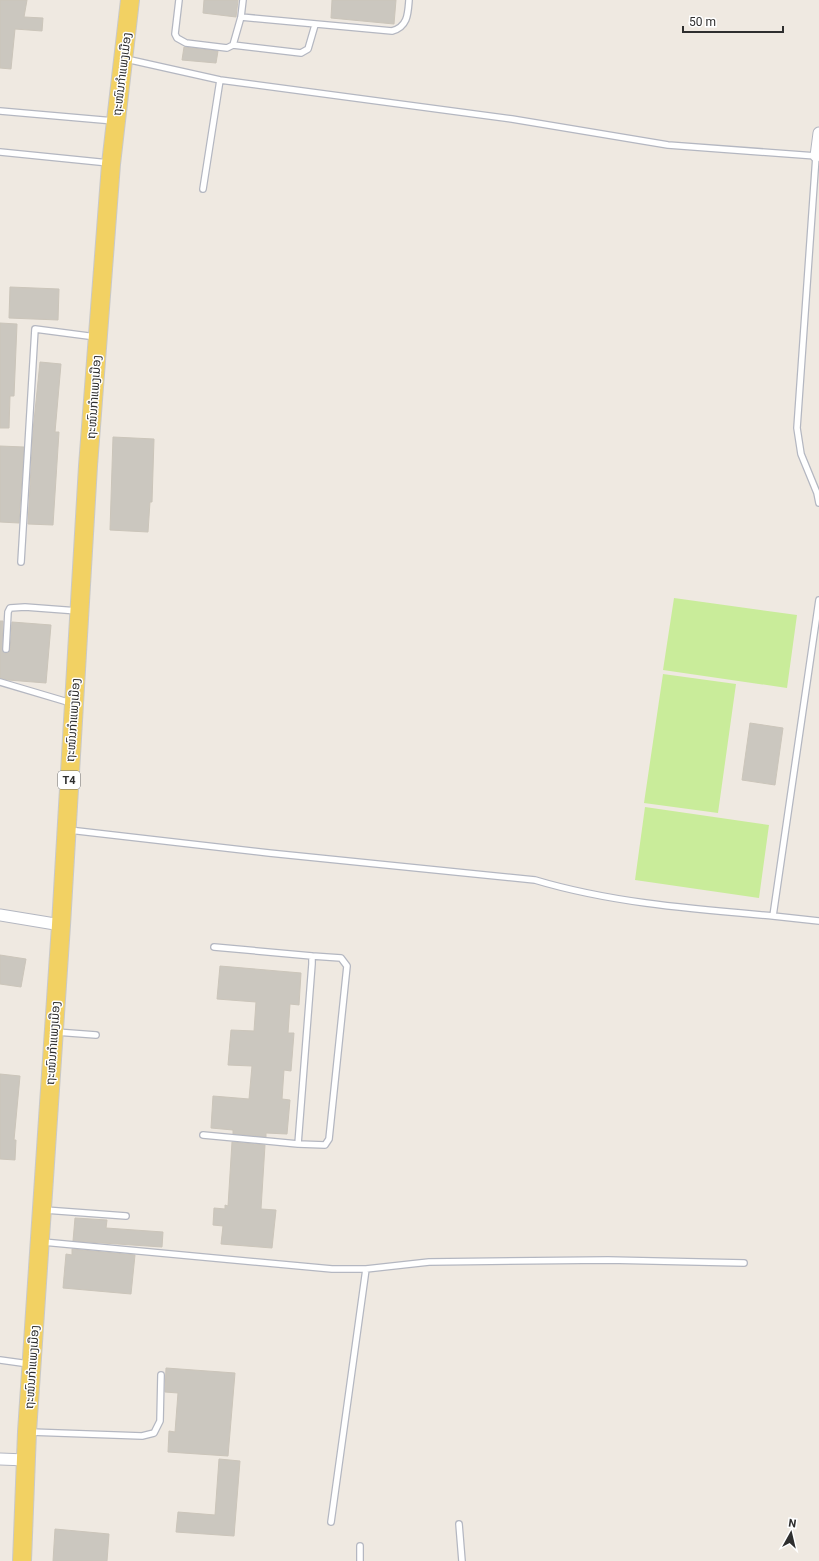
<svg xmlns="http://www.w3.org/2000/svg" width="819" height="1561" viewBox="0 0 819 1561" font-family="Roboto,'Noto Sans Lao',sans-serif">
<style>
.pitch{fill:#c9ec9a}
.building{fill:#cbc7bf;stroke:#cbc5ba}
.lines{fill:none;stroke-linecap:round;stroke-linejoin:round}
.lane-casing{stroke:#b4b7c1;stroke-width:8}
.street-casing{stroke:#b4b7c1;stroke-width:13}
.primary-casing{stroke:#c9c9c9;stroke-width:20}
.lane{stroke:#fff;stroke-width:5.5}
.street{stroke:#fff;stroke-width:11}
.primary{stroke:#f2d163;stroke-width:18}
.labels{text-anchor:middle;dominant-baseline:central;stroke-width:3;stroke-linejoin:round;paint-order:stroke}
.shield{fill:#fff;stroke:#6d6d6d;stroke-width:1}
.shield-label{font-size:11px;font-weight:bold;fill:#2e2e2e}
.street-label{font-size:12px;fill:#2e2e2e;stroke:#fff}
</style>
<rect width="100%" height="100%" fill="#efe9e1"/>
<path class="pitch" d="M 674,598 L 797,615 L 787,688 L 663,670 Z
M 663,674 L 736,684 L 718,813 L 644,803 Z
M 645,807 L 769,825 L 759,898 L 635,880 Z"/>
<path class="building" d="M 0,0 L 27,0 L 24,17 L 43,18 L 42,31 L 15,29 L 11,69 L 0,68 Z
M 204,0 L 238,0 L 236,17 L 203,13 Z
M 332,0 L 396,0 L 394,24 L 331,18 Z
M 184,47 L 218,51 L 216,63 L 182,60 Z
M 10,287 L 59,289 L 58,320 L 9,318 Z
M 0,323 L 17,324 L 14,396 L 10,396 L 9,428 L 0,428 Z
M 40,362 L 61,364 L 55,432 L 59,432 L 53,525 L 28,524 L 33,431 Z
M 113,437 L 154,439 L 152,502 L 150,502 L 148,532 L 110,530 Z
M 0,446 L 24,447 L 19,523 L 0,522 Z
M 0,621 L 3,621 L 2,649 L 5,653 L 8,653 L 10,650 L 12,622 L 51,625 L 46,683 L 8,680 L 0,678 Z
M 750,723 L 783,728 L 775,785 L 742,780 Z
M 0,955 L 26,959 L 21,987 L 0,984 Z
M 220,966 L 301,973 L 299,1005 L 290,1004 L 288,1033 L 294,1033 L 291,1071 L 284,1070 L 282,1099 L 290,1100 L 287,1134 L 266,1133 L 266,1137 L 233,1134 L 233,1130 L 211,1128 L 213,1096 L 249,1099 L 252,1066 L 228,1065 L 231,1030 L 254,1031 L 256,1002 L 217,999 Z
M 0,1074 L 20,1076 L 14,1140 L 16,1140 L 15,1160 L 0,1159 Z
M 232,1142 L 265,1145 L 261,1209 L 276,1210 L 272,1248 L 221,1244 L 223,1226 L 213,1225 L 214,1208 L 225,1209 L 225,1205 L 228,1206 Z
M 75,1218 L 107,1220 L 106,1228 L 163,1232 L 162,1247 L 73,1241 Z
M 72,1249 L 135,1255 L 131,1294 L 63,1288 L 66,1254 L 72,1255 Z
M 166,1368 L 235,1373 L 228,1456 L 168,1452 L 169,1431 L 175,1432 L 178,1393 L 165,1392 Z
M 219,1459 L 240,1461 L 234,1536 L 176,1532 L 178,1512 L 215,1515 Z
M 55,1529 L 109,1534 L 107,1561 L 53,1561 Z"/>
<g class="lines">
<defs>
<path id="lane" d="M 179,0 L 175,34 L 177,38 L 186,43 L 227,48 L 233,45 L 241,17 L 392,31 C 408,27 408,13 409,0
M 241,17 L 243,0
M 233,45 L 301,53 L 308,49 L 315,25
M 126,59 L 220,80 L 512,119 L 668,145 L 816,156 L 797,428 L 801,454 L 817,493 L 819,503
M 0,111 L 114,121
M 0,152 L 109,163
M 203,189 L 220,80
M 21,562 L 35,329 L 96,337
M 6,649 L 8,612 L 10,608 L 25,607 L 78,611
M 0,682 L 71,703
M 69,830 L 269,853 L 535,880 C 612,903 693,909 773,916 L 819,600
M 773,916 L 819,921
M 56,1032 L 96,1035
M 203,1135 L 298,1144 L 312,964 L 312,956 L 214,947
M 298,1144 L 325,1145 L 329,1139 L 347,966 L 341,958 L 312,956
M 45,1210 L 126,1216
M 43,1242 L 332,1269 L 366,1269 L 429,1262 L 608,1260 L 744,1263
M 0,1360 L 29,1364
M 30,1432 L 142,1436 L 154,1433 L 160,1421 L 161,1375
M 331,1522 L 366,1269
M 459,1524 L 462,1561
M 360,1561 L 360,1546"/>
<path id="street" d="M 816,156 L 819,133
M 0,915 L 61,925
M 0,1459 L 26,1460"/>
<path id="primary" d="M 22,1561 L 27,1432 L 61,925 L 88,466 L 111,164 L 130,0"/>
</defs>
<use href="#lane" class="lane-casing"/>
<use href="#street" class="street-casing"/>
<use href="#primary" class="primary-casing"/>
<use href="#lane" class="lane"/>
<use href="#street" class="street"/>
<use href="#primary" class="primary"/>
</g>
<g class="labels">
<rect class="shield" x="58" y="771" width="22" height="18" rx="3"/>
<g class="shield-label">
<text x="69" y="780">T4</text>
</g>
<g class="street-label">
<text transform="translate(122 74) rotate(-83)">ຖະໜົນກຳແພງເມືອງ</text>
<text transform="translate(94 397) rotate(-86)">ຖະໜົນກຳແພງເມືອງ</text>
<text transform="translate(73 720) rotate(-86)">ຖະໜົນກຳແພງເມືອງ</text>
<text transform="translate(53 1043) rotate(-86)">ຖະໜົນກຳແພງເມືອງ</text>
<text transform="translate(32 1367) rotate(-86)">ຖະໜົນກຳແພງເມືອງ</text>
</g>
</g>
<g transform="translate(791 1533) rotate(8)" stroke="#ffffff" stroke-width="3" paint-order="stroke">
<path d="M0-3L7 15L0 10L-7 15Z" fill="#2e2e2e"/>
<text y="-6" font-size="11" font-weight="bold" text-anchor="middle" fill="#2e2e2e">N</text>
</g>
<path d="M683 26v6h100v-6" fill="none" stroke="#2e2e2e" stroke-width="2"/>
<text x="689" y="26" font-size="12" fill="#2e2e2e" stroke="#ffffff" stroke-width="3" paint-order="stroke">50 m</text>
</svg>
